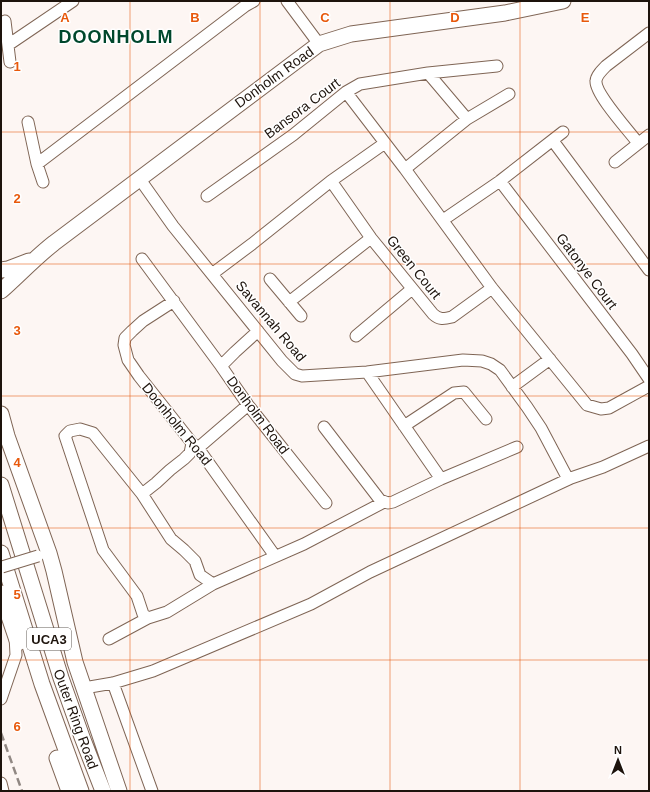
<svg xmlns="http://www.w3.org/2000/svg" width="650" height="792" viewBox="0 0 650 792" font-family="Arial,sans-serif">
<style>
.lines{fill:none;stroke-linecap:round;stroke-linejoin:round}
.minor-casing{stroke:#7f6555;stroke-width:13}
.major-casing{stroke:#7f6555;stroke-width:17}
.minor{stroke:#fff;stroke-width:11}
.major{stroke:#fff;stroke-width:15}
.rail{stroke:#918883;stroke-width:2.5;stroke-dasharray:8 4;stroke-linecap:butt}
.minor-bridge-casing{stroke:#7f6555;stroke-width:13;stroke-linecap:butt}
.minor-bridge{stroke:#fff;stroke-width:11}
.grid{fill:none;stroke:#e8590c;stroke-width:1;stroke-opacity:0.55}
.labels{text-anchor:middle;dominant-baseline:central;stroke-width:3;stroke-linejoin:round;paint-order:stroke}
.shield{fill:#fff;stroke:#615a55;stroke-width:1}
.shield-label{font-size:13px;font-weight:bold;fill:#1d130c}
.street-label{font-size:14px;fill:#1d130c;stroke:#fff}
.district-label{font-size:18px;font-weight:bold;letter-spacing:1px;fill:#00472c;stroke:#fff}
.grid-label{font-size:13px;text-anchor:middle;font-weight:bold;fill:#e8590c;stroke:#fff;stroke-width:3;stroke-linejoin:round;paint-order:stroke}
</style>
<rect width="100%" height="100%" fill="#fdf6f3"/>
<g class="lines">
<defs>
<path id="minor" d="M 287,1 L 319,44
M 5,21 L 10,62
M 8,45 L 73,1
M 428,73 L 467,119
M 346,92 L 405,169 L 492,288 L 587,405 L 601,409 L 609,408 L 649,386
M 28,122 L 37,164 L 43,182
M 553,141 L 649,270
M 638,143 C 629,131 595,94 596,81 C 596,76 602,70 606,66 L 649,33
M 615,162 L 649,135
M 37,164 L 245,6 L 254,1
M 405,169 L 467,119 L 509,94
M 139,178 L 173,226 L 282,361 L 295,374 L 302,376 L 367,372 L 463,360 L 482,361 L 491,364 L 500,370 L 527,407 L 541,428 L 568,479
M 331,181 L 371,238 L 433,314 C 439,320 444,319 452,317 L 492,288
M 500,181 L 632,354 L 649,379
M 207,196 L 293,135 L 346,92 L 360,84 L 428,73 L 497,66
M 443,220 L 500,181 L 563,132
M 142,259 L 221,366
M 212,274 L 252,244 L 331,181 L 385,143
M 270,279 L 301,316
M 174,301 L 143,321 L 132,331 L 125,338 L 124,345 L 128,360 L 139,376 L 192,443 L 198,448 L 275,556
M 289,302 L 371,238
M 258,331 L 235,352 L 221,366 L 248,405 L 326,503
M 356,336 L 412,289
M 512,387 L 550,359
M 404,426 L 454,393 L 464,392 L 486,419
M 324,427 L 380,500 L 388,503 L 393,502 L 441,479 L 367,372
M 198,448 L 248,405
M 441,479 L 517,447
M 142,494 L 156,483 L 170,470 L 184,459 L 190,453 L 192,443
M 213,584 L 200,575 L 195,561 L 184,550 L 171,539 L 142,494 L 93,433 L 80,429 L 70,431 L 65,436 L 103,550 L 137,596 L 143,614 L 148,618 L 167,612 L 213,584 L 304,544 L 384,502
M 109,639 L 148,618
M 113,683 L 152,791
M 84,688 L 113,683 L 153,671 L 311,604 L 370,572 L 571,478 L 603,467 L 649,446
M 1,699 L 16,655 L 15,636
M 1,783 L 3,791"/>
<path id="major" d="M 1,270 L 8,269 L 29,261
M 1,291 C 19,275 35,258 54,243 L 319,44 L 351,34 L 505,13 L 563,1
M 1,414 L 7,436 L 49,553 L 54,571 L 75,662 L 119,791
M 1,485 L 61,678 L 82,737 L 103,791
M 1,553 L 42,684 L 81,791
M 1,593 L 18,643
M 57,758 L 69,791"/>
</defs>
<use href="#minor" class="minor-casing"/>
<use href="#major" class="major-casing"/>
<use href="#minor" class="minor"/>
<use href="#major" class="major"/>
<path class="rail" d="M 1,733 L 22,791"/>
<defs>
<path id="minor-bridge" d="M 2,567 L 38,556"/>
</defs>
<use href="#minor-bridge" class="minor-bridge-casing"/>
<use href="#minor-bridge" class="minor-bridge"/>
</g>
<path class="grid" d="M 130,1 L 130,791M 260,1 L 260,791M 390,1 L 390,791M 520,1 L 520,791M 1,132 L 649,132M 1,264 L 649,264M 1,396 L 649,396M 1,528 L 649,528M 1,660 L 649,660"/>
<g class="labels">
<rect class="shield" x="27" y="628" width="44" height="22" rx="3"/>
<g class="shield-label">
<text x="49" y="639">UCA3</text>
</g>
<g class="street-label">
<text transform="translate(274 77) rotate(-36)">Donholm Road</text>
<text transform="translate(302 108) rotate(-37)">Bansora Court</text>
<text transform="translate(414 267) rotate(51)">Green Court</text>
<text transform="translate(587 271) rotate(53)">Gatonye Court</text>
<text transform="translate(271 321) rotate(50)">Savannah Road</text>
<text transform="translate(258 415) rotate(53)">Donholm Road</text>
<text transform="translate(177 424) rotate(51)">Doonholm Road</text>
<text transform="translate(76 719) rotate(70)">Outer Ring Road</text>
</g>
<g class="district-label">
<text x="116" y="37">DOONHOLM</text>
</g>
</g>
<g class="grid-label">
<text x="65" y="22">A</text>
<text x="195" y="22">B</text>
<text x="325" y="22">C</text>
<text x="455" y="22">D</text>
<text x="585" y="22">E</text>
<text x="17" y="71">1</text>
<text x="17" y="203">2</text>
<text x="17" y="335">3</text>
<text x="17" y="467">4</text>
<text x="17" y="599">5</text>
<text x="17" y="731">6</text>
</g>
<rect width="650" height="792" fill="none" stroke="#1d130c" stroke-width="4"/>
<g transform="translate(618 760)" stroke="#ffffff" stroke-width="3" paint-order="stroke">
<path d="M0-3L7 15L0 10L-7 15Z" fill="#1d130c"/>
<text y="-6" font-size="11" font-weight="bold" text-anchor="middle" fill="#1d130c">N</text>
</g>
</svg>
